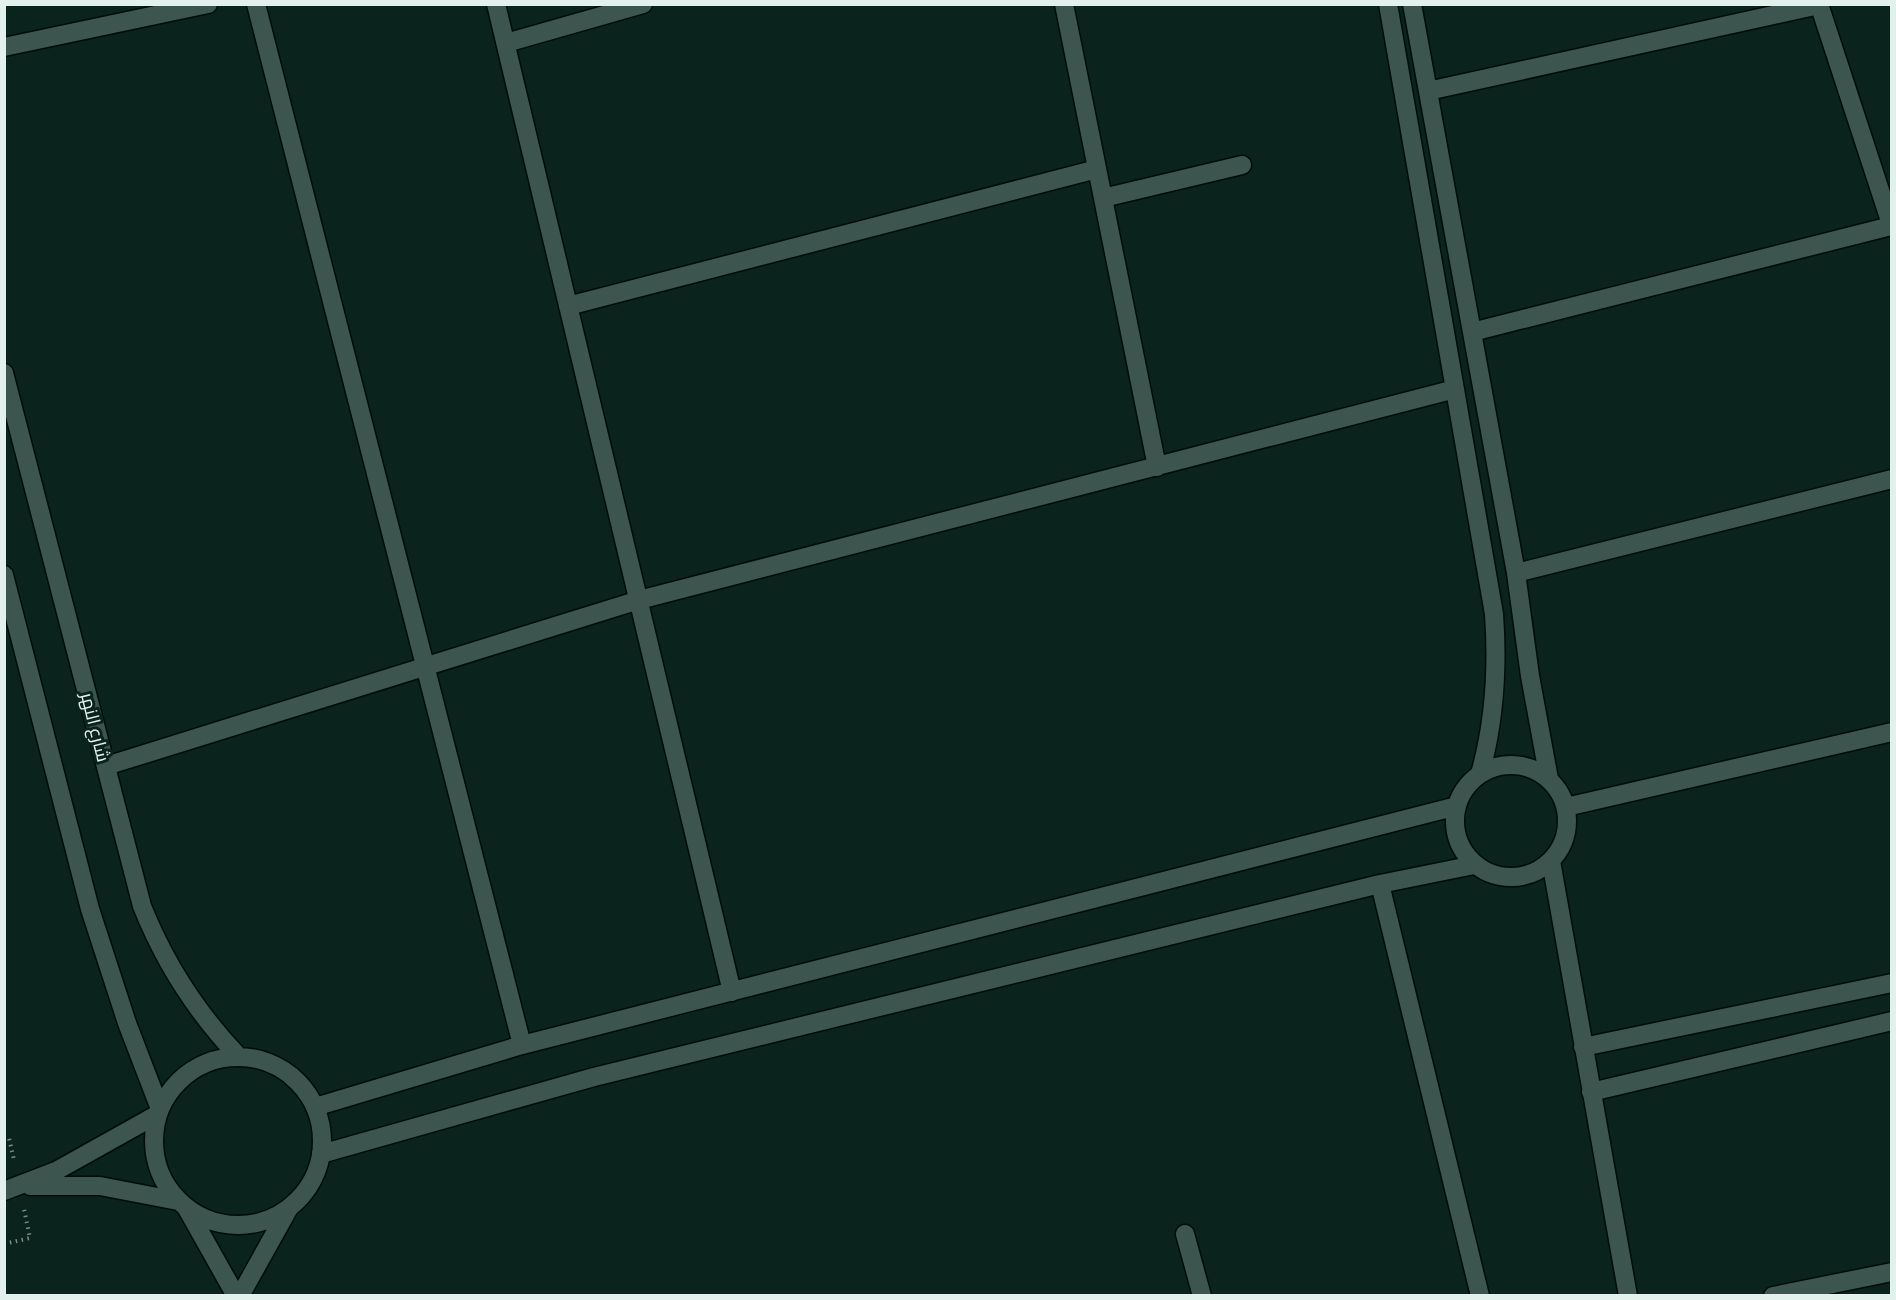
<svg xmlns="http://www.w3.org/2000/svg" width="1896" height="1300" viewBox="0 0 1896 1300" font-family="Barlow,Cairo,sans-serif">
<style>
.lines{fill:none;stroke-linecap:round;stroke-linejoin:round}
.street-casing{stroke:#000c08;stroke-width:21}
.secondary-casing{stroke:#000c08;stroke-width:21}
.path{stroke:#798d88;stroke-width:4;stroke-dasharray:1.5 4.5;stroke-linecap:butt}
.street{stroke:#3c564f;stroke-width:18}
.secondary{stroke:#3c564f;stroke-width:18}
.labels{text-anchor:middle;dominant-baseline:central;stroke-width:6;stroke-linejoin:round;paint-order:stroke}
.street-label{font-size:18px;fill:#e2f1ec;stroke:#0a231d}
</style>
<rect width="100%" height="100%" fill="#0a231d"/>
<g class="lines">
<defs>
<path id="street" d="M 256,4 L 522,1045
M 496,4 L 732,992
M 1064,4 L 1157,467
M 1388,4 L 1494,614 C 1498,669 1495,720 1480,774
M 1412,4 L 1516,573 L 1530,676 L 1549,779
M 1819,4 L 1892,227
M 506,43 L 643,4
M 4,47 L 208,4
M 1428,91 L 1819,5
M 1103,198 L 1242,165
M 568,306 L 1097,169
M 1472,332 L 1891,226
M 1516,573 L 1892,479
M1455 821a56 56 0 1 1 112 0a56 56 0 1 1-112 0Z
M 106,766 L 639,600 L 1455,389
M 1566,807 L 1892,732
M 1551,861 L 1628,1296
M 1380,884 L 1480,1296
M 1583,1047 L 1892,983
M 1591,1092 L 1892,1021
M 315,1107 L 522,1045 L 1457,806
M 321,1154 L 594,1077 L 1380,884 L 1474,865
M 1185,1234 L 1202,1296
M 1773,1296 L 1892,1272"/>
<path id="secondary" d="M 4,373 L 142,906 C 165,964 196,1012 239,1057
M 4,575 L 90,909 L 127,1023 L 160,1109
M154 1141a84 84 0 1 1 168 0a84 84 0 1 1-168 0Z
M 30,1186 L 100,1186 L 178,1201
M 4,1191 L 56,1171 L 158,1114
M 186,1207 L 236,1296
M 240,1296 L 289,1208"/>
</defs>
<use href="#street" class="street-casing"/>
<use href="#secondary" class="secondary-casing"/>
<path class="path" d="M 4,1139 L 9,1138 L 14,1160
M 4,1244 L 30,1238 L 24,1209"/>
<use href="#street" class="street"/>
<use href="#secondary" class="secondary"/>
</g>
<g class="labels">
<g class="street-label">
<text transform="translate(96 727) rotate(76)">شارع النهر</text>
</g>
</g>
<rect width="1896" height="1300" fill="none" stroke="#e2f1ec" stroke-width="12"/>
</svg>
